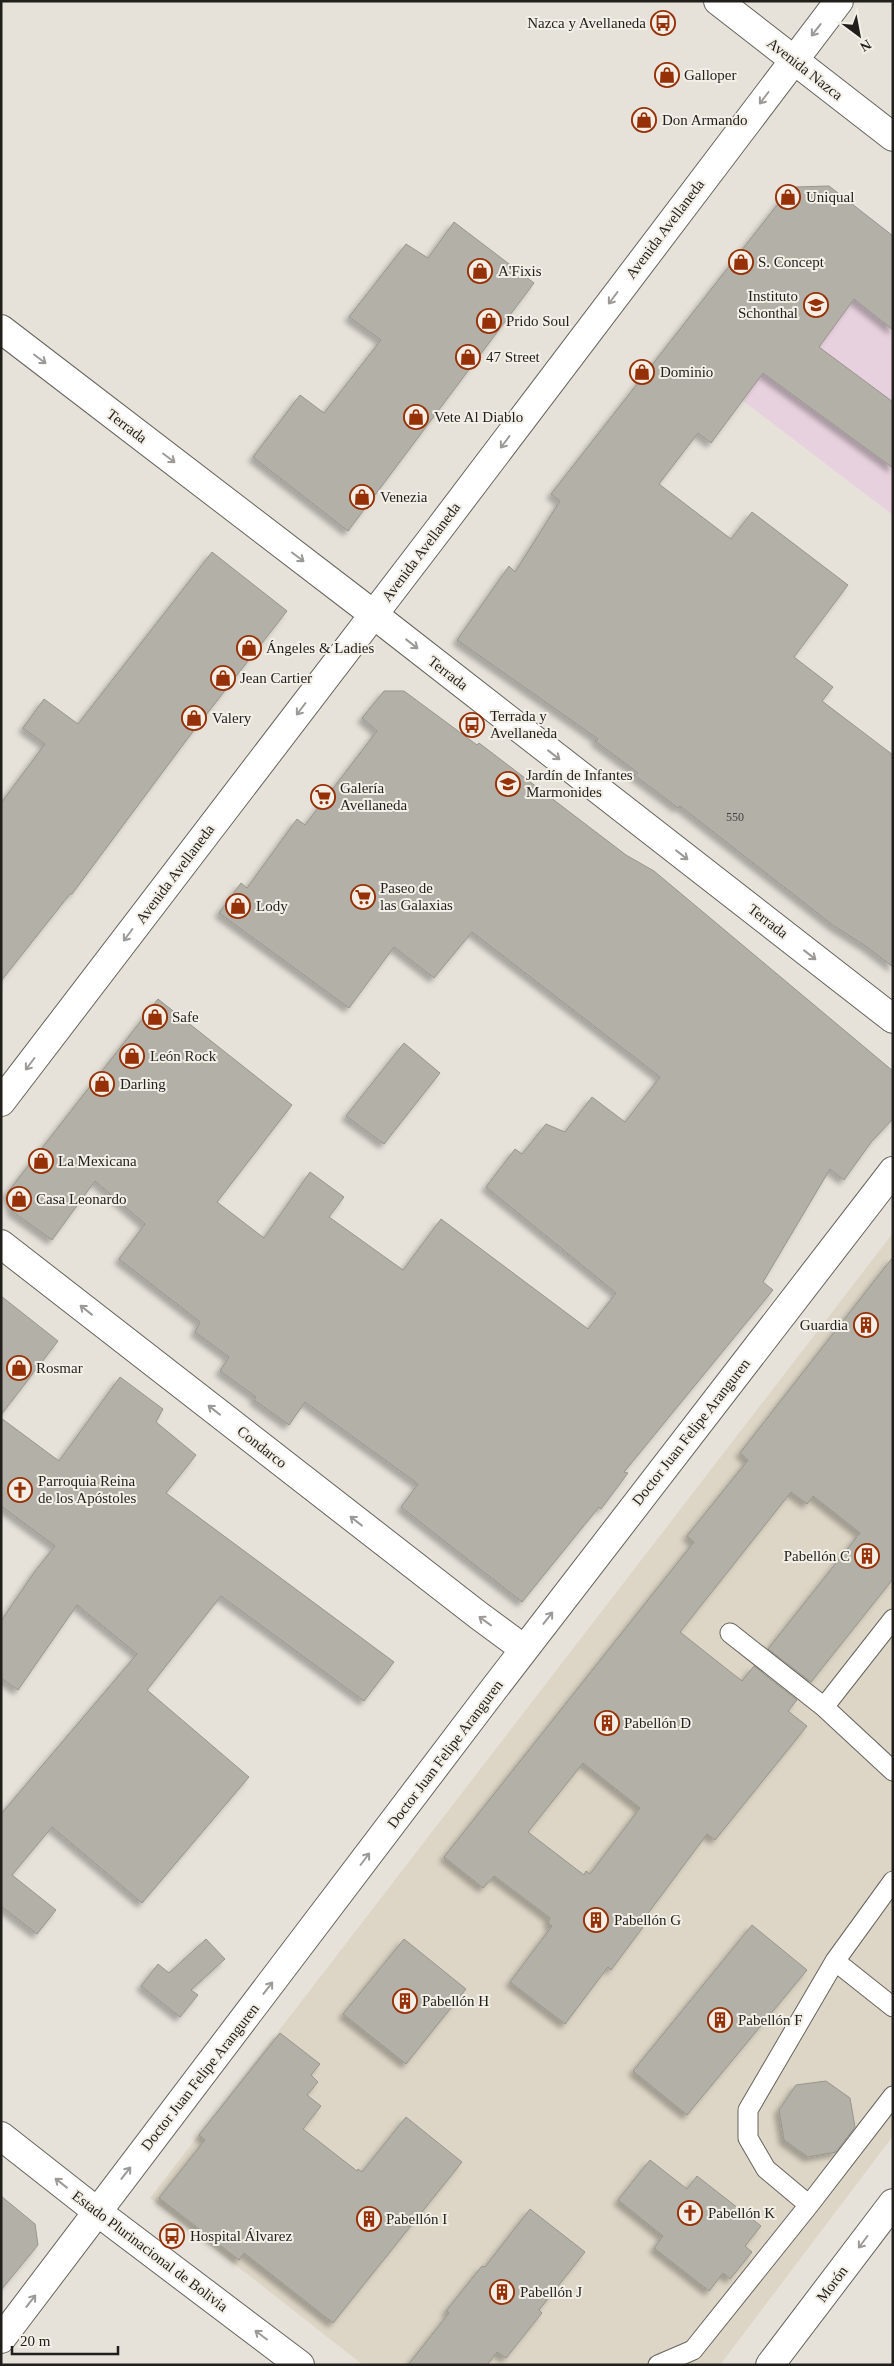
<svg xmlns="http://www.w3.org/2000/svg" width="894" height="2366" viewBox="0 0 894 2366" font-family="Georgia,serif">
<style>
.built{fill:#ddd6c6}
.education{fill:#e7d1de}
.building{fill:#b3b0a7;stroke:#98958d;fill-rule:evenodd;filter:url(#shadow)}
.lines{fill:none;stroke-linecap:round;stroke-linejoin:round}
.lane-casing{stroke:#67645c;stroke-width:21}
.street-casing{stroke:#67645c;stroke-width:30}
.secondary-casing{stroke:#67645c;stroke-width:30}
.lane{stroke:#fff;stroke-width:19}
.street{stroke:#fff;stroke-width:28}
.secondary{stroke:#fff;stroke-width:28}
.oneway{stroke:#9b9a99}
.labels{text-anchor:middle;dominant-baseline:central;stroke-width:4;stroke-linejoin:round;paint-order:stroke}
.number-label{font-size:12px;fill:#45433f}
.poi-label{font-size:15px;fill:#201f1c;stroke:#f3efe6;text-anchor:start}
.street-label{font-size:15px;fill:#201f1c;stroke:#f3efe6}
</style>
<defs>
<filter id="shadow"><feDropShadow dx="-4.5" dy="4.5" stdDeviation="2.5" flood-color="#0004"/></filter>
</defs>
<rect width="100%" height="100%" fill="#e6e2d9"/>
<path class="built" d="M 893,1233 L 893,2136 L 720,2365 L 363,2365 L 150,2198 Z"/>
<path class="education" d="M 829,186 L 893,235 L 893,515 L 730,391 L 783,247 Z"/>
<path class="building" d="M 829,186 L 893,236 L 893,330 L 854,299 L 819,347 L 893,402 L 893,468 L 763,373 L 711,443 L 698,433 L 659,484 L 731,539 L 752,512 L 848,585 L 794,657 L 833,687 L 822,701 L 893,755 L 893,967 L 867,947 L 834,926 L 680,806 L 678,808 L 634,775 L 638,773 L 595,741 L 598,739 L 457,640 L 509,566 L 515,572 L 560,501 L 551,494 L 788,191 L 796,187 Z
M 454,222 L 534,283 L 348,531 L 253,457 L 300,395 L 324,413 L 381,340 L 349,317 L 406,244 L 428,258 Z
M 212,552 L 287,611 L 188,738 L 72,894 L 70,894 L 1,981 L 1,803 L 45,744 L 23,728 L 44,699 L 78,724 Z
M 384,691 L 404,691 L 477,745 L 479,743 L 626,855 L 654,871 L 893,1071 L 893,1119 L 872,1141 L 844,1180 L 830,1169 L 763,1282 L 773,1290 L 624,1472 L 628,1473 L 601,1509 L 599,1507 L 522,1602 L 401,1507 L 418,1484 L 305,1402 L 289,1425 L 254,1400 L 256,1397 L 220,1371 L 229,1357 L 195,1332 L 200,1322 L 119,1259 L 145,1224 L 95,1181 L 52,1240 L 13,1212 L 7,1193 L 158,999 L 292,1105 L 217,1202 L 264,1238 L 310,1172 L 344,1197 L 329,1217 L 403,1270 L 441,1219 L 588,1329 L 616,1293 L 486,1187 L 515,1149 L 522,1154 L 546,1124 L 565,1132 L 592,1097 L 625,1122 L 660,1077 L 472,932 L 434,978 L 394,947 L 349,1008 L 219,913 L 241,883 L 247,888 L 297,819 L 305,825 L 377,731 L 362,718 Z
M 404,1043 L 440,1073 L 384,1144 L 346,1116 Z
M 893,1257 L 893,1579 L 811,1682 L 768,1649 L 860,1533 L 813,1496 L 807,1504 L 791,1492 L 680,1632 L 742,1681 L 754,1666 L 797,1700 L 788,1711 L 807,1726 L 715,1840 L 707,1834 L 643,1920 L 646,1923 L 611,1970 L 608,1967 L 565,2024 L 510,1982 L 552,1926 L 548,1923 L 550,1918 L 494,1876 L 483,1888 L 444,1857 L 694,1542 L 687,1536 L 748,1460 L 740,1453 ZM 583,1763 L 640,1808 L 590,1874 L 586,1871 L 584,1875 L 528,1832 Z
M 1,1296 L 58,1341 L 1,1415 Z
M 120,1377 L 163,1409 L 156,1422 L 196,1455 L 166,1493 L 394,1662 L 364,1701 L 221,1596 L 147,1690 L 249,1777 L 142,1903 L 52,1827 L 12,1875 L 56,1910 L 37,1934 L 1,1906 L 1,1814 L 137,1654 L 77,1605 L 18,1690 L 1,1678 L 1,1621 L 35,1571 L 55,1546 L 1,1506 L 1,1418 L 59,1461 Z
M 752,1925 L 807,1970 L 687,2115 L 633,2071 Z
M 206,1939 L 225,1959 L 191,1990 L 198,1995 L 180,2017 L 141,1986 L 158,1964 L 169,1973 Z
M 404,1939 L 466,1989 L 406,2064 L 343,2014 Z
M 280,2033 L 320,2064 L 311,2075 L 318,2082 L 307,2095 L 321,2106 L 303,2129 L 357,2171 L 358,2169 L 362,2172 L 406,2117 L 462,2162 L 333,2323 L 244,2253 L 239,2260 L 159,2198 L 205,2140 L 199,2135 Z
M 826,2081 L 850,2098 L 855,2127 L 836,2152 L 808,2157 L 784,2140 L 779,2110 L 796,2085 Z
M 650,2160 L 687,2189 L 697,2176 L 761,2226 L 745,2246 L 752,2252 L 730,2279 L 723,2273 L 709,2291 L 654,2248 L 663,2236 L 618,2200 Z
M 1,2196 L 35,2224 L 38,2245 L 1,2290 Z
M 530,2209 L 585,2252 L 539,2310 L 542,2313 L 506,2358 L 497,2352 L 487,2365 L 408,2365 L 449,2313 L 446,2311 L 482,2266 L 485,2267 Z"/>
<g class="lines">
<defs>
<path id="lane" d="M 893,1619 L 824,1707 L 893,1771
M 730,1633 L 824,1707
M 835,1961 L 893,2007
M 809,2205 L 766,2169 L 748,2138 L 748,2110 L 835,1961 L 893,1881
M 658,2365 L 693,2350 L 809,2205 L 893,2096"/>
<path id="street" d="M 1,329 L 373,614 L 893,1019
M 1,1244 L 478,1615 L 524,1649
M 1,2136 L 99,2213 L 300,2365
M 1,2339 L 490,1694 L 893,1171
M 770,2365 L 893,2203"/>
<path id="secondary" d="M 718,1 L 893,137
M 1,1102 L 439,529 L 839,1"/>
</defs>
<use href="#lane" class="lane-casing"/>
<use href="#street" class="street-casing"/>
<use href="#secondary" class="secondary-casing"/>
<use href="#lane" class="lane"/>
<use href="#street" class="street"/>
<use href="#secondary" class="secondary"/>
</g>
<defs><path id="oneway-shaft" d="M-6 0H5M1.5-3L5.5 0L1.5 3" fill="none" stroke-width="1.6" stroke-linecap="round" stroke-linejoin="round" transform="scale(1.25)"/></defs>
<g class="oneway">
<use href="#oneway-shaft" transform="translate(816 30) rotate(128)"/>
<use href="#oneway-shaft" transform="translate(764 98) rotate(127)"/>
<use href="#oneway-shaft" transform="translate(613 298) rotate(127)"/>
<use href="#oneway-shaft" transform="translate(40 359) rotate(37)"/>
<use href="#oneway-shaft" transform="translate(505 442) rotate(127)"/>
<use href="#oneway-shaft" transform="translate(169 458) rotate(37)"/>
<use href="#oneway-shaft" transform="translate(298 557) rotate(37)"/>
<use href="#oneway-shaft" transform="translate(412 644) rotate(38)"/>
<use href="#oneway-shaft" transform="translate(301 709) rotate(127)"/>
<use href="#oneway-shaft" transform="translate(554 755) rotate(38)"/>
<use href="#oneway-shaft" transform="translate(682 855) rotate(38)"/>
<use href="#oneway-shaft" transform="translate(128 935) rotate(127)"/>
<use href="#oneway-shaft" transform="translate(810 955) rotate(38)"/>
<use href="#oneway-shaft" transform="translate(30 1064) rotate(127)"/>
<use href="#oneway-shaft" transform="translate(86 1310) rotate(-142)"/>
<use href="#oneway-shaft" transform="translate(214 1410) rotate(-142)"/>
<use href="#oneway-shaft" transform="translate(356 1521) rotate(-142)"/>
<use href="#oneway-shaft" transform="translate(548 1618) rotate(-52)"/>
<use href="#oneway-shaft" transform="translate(485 1621) rotate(-144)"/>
<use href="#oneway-shaft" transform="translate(365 1859) rotate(-53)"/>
<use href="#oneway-shaft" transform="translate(268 1988) rotate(-52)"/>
<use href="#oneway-shaft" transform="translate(126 2173) rotate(-52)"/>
<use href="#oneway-shaft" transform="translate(61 2183) rotate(-142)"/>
<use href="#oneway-shaft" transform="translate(863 2242) rotate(127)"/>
<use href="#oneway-shaft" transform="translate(31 2301) rotate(-52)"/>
<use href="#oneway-shaft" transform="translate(261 2335) rotate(-143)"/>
</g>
<defs>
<symbol id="bus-ring" viewBox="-11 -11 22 22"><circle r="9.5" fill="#f3efe6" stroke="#963006" stroke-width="1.5"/><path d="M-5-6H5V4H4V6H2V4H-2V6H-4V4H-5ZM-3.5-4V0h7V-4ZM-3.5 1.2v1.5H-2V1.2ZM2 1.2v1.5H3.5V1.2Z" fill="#963006"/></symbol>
<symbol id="shop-ring" viewBox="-11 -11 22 22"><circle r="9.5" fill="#f3efe6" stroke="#963006" stroke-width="1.5"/><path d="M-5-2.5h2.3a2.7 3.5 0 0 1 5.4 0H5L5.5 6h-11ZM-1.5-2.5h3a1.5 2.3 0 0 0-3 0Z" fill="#963006"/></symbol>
<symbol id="school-ring" viewBox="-11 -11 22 22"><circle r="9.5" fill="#f3efe6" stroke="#963006" stroke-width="1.5"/><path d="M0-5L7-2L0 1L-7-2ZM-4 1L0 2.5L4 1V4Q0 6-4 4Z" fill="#963006"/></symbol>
<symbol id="supermarket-ring" viewBox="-11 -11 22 22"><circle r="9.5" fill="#f3efe6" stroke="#963006" stroke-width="1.5"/><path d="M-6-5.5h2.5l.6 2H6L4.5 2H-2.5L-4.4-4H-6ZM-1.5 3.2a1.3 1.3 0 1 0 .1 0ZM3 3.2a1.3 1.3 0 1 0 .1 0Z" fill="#963006"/></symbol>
<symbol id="building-ring" viewBox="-11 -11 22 22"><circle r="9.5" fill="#f3efe6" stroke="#963006" stroke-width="1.5"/><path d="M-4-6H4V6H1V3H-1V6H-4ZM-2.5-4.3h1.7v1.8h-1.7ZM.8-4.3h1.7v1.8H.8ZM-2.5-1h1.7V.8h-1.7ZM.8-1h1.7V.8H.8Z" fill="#963006"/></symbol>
<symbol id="church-ring" viewBox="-11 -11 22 22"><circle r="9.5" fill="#f3efe6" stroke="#963006" stroke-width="1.5"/><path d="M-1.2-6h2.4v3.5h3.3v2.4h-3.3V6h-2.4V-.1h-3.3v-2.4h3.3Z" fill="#963006"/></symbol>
</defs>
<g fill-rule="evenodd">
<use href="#bus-ring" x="649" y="9" width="28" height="28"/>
<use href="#shop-ring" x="653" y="61" width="28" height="28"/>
<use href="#shop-ring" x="630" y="106" width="28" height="28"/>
<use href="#shop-ring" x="774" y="183" width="28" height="28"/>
<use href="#shop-ring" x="727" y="248" width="28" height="28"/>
<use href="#shop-ring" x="466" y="257" width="28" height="28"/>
<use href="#school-ring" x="802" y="291" width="28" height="28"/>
<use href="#shop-ring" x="475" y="307" width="28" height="28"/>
<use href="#shop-ring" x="454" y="343" width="28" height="28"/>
<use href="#shop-ring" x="628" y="358" width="28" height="28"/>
<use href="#shop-ring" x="402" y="403" width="28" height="28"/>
<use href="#shop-ring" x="348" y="483" width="28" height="28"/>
<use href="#shop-ring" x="235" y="634" width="28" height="28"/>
<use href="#shop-ring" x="209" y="664" width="28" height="28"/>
<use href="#shop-ring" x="180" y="704" width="28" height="28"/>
<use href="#bus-ring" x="458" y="711" width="28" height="28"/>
<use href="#school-ring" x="494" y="770" width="28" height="28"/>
<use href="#supermarket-ring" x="309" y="783" width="28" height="28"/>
<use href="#supermarket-ring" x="349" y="883" width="28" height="28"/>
<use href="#shop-ring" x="224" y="892" width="28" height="28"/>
<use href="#shop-ring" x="141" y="1003" width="28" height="28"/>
<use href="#shop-ring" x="118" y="1042" width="28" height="28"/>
<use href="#shop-ring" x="88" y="1070" width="28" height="28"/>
<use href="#shop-ring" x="27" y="1147" width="28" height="28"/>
<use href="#shop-ring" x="5" y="1185" width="28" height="28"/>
<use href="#building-ring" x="852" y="1311" width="28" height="28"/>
<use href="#shop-ring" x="5" y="1354" width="28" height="28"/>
<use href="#church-ring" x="6" y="1476" width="28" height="28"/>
<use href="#building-ring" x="853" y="1542" width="28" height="28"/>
<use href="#building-ring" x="593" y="1709" width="28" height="28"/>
<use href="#building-ring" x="582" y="1906" width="28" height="28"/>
<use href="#building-ring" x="391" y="1987" width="28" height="28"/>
<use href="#building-ring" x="706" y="2006" width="28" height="28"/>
<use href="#church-ring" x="676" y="2199" width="28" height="28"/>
<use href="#building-ring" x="355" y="2205" width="28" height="28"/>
<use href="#bus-ring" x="158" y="2222" width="28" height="28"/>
<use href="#building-ring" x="488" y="2278" width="28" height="28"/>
</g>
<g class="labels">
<g class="number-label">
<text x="735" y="817">550</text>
</g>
<g class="poi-label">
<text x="646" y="23" text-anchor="end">Nazca y Avellaneda</text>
<text x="684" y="75">Galloper</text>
<text x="662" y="120">Don Armando</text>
<text x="806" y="197">Uniqual</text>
<text x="758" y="262">S. Concept</text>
<text x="498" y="271">A'Fixis</text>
<text x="798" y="296" text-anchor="end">Instituto<tspan x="798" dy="17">Schonthal</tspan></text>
<text x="506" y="321">Prido Soul</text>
<text x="486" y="357">47 Street</text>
<text x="660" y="372">Dominio</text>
<text x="434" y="417">Vete Al Diablo</text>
<text x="380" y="497">Venezia</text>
<text x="266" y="648">Ángeles &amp; Ladies</text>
<text x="240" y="678">Jean Cartier</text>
<text x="490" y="716">Terrada y<tspan x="490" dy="17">Avellaneda</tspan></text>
<text x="212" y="718">Valery</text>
<text x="526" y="775">Jardín de Infantes<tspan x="526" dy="17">Marmonides</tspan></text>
<text x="340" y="788">Galería<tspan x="340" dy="17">Avellaneda</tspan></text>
<text x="380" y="888">Paseo de<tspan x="380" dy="17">las Galaxias</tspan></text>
<text x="256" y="906">Lody</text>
<text x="172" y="1017">Safe</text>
<text x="150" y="1056">León Rock</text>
<text x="120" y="1084">Darling</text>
<text x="58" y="1161">La Mexicana</text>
<text x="36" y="1199">Casa Leonardo</text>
<text x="848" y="1325" text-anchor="end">Guardia</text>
<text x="36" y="1368">Rosmar</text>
<text x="38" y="1481">Parroquia Reina<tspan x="38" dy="17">de los Apóstoles</tspan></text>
<text x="850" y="1556" text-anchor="end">Pabellón C</text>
<text x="624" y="1723">Pabellón D</text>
<text x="614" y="1920">Pabellón G</text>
<text x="422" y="2001">Pabellón H</text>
<text x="738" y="2020">Pabellón F</text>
<text x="708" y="2213">Pabellón K</text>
<text x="386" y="2219">Pabellón I</text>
<text x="190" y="2236">Hospital Álvarez</text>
<text x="520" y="2292">Pabellón J</text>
</g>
<g class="street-label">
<text transform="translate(805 69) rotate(38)">Avenida Nazca</text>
<text transform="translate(665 229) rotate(-53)">Avenida Avellaneda</text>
<text transform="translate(127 426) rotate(37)">Terrada</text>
<text transform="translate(421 552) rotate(-53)">Avenida Avellaneda</text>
<text transform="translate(448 673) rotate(38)">Terrada</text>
<text transform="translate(175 874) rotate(-53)">Avenida Avellaneda</text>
<text transform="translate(768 921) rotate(38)">Terrada</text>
<text transform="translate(691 1432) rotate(-52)">Doctor Juan Felipe Aranguren</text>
<text transform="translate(262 1447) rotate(38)">Condarco</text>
<text transform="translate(445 1754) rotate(-53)">Doctor Juan Felipe Aranguren</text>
<text transform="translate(200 2077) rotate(-52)">Doctor Juan Felipe Aranguren</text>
<text transform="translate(150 2251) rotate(37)">Estado Plurinacional de Bolivia</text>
<text transform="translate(832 2284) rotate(-53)">Morón</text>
</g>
</g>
<rect width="894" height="2366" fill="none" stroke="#201f1c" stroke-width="5"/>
<g transform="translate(859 35) rotate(148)" stroke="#f3efe6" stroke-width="4" paint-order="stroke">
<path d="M0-4L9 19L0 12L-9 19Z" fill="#201f1c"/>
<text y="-8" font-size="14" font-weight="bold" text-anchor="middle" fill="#201f1c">N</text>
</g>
<path d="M12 2346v8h106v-8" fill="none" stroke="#201f1c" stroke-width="2.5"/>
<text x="20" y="2346" font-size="15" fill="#201f1c" stroke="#f3efe6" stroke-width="4" paint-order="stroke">20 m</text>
</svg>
